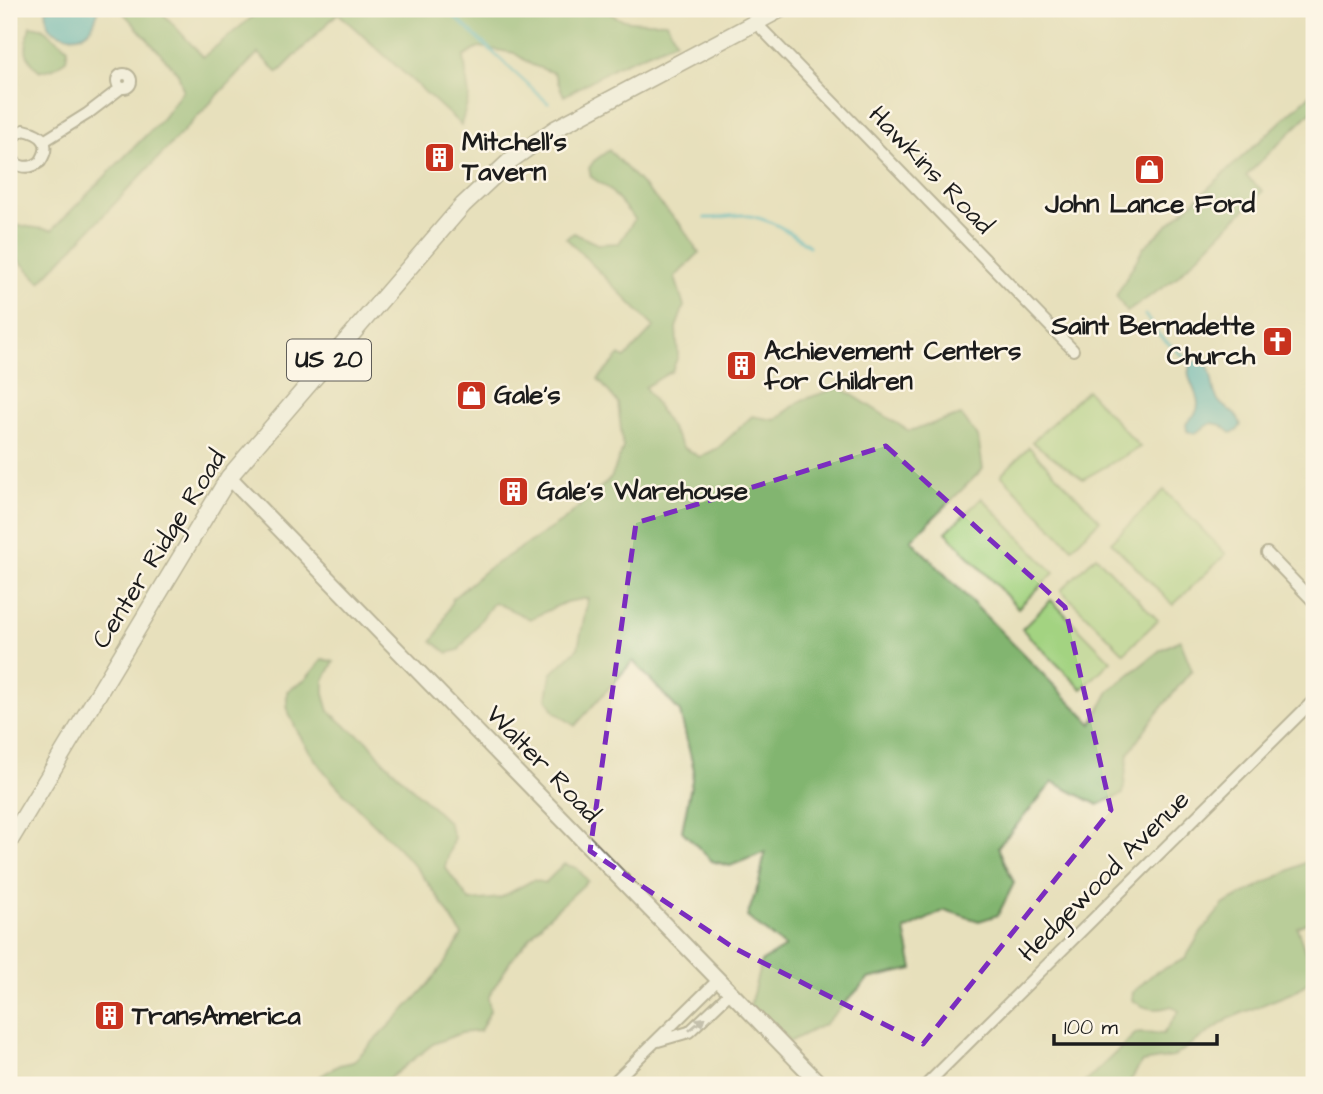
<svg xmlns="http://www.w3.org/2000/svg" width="1323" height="1094" viewBox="0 0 1323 1094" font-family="'Architects Daughter',sans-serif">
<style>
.green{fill:#a3d381;stroke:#60784e;stroke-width:2}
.forest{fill:#82b56f;stroke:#4f6846;stroke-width:2}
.water{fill:#46b3c3;stroke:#316870;stroke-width:2}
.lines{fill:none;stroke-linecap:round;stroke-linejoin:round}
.stream{stroke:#46b3c3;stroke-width:3.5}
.street-casing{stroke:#827e6c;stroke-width:14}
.secondary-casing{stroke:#827e6c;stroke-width:18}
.primary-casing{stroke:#827e6c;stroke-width:19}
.street{stroke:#fff;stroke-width:10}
.secondary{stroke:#fff;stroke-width:14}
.primary{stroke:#fff;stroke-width:16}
.oneway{fill:#999}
.marked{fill:none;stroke:#7b2cbf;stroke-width:5;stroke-dasharray:14 9;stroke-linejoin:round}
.labels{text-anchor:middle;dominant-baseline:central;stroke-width:5;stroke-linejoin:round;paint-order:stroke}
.shield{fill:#fcf5e5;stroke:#5f5d58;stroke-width:2}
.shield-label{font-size:24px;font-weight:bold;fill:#1c1c1c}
.poi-label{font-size:26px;font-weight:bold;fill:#1c1c1c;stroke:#fcf5e5;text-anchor:start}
.street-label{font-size:26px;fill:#1c1c1c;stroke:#fcf5e5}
</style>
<rect width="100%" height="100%" fill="#fcf5e5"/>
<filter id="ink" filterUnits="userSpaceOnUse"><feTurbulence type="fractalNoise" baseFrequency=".0143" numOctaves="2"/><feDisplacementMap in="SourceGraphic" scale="14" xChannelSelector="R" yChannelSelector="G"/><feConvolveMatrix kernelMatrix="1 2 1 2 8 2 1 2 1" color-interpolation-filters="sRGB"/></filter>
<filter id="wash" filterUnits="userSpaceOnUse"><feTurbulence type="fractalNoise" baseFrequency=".00686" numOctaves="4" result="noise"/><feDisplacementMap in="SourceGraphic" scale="28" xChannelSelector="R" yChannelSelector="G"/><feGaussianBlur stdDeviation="1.57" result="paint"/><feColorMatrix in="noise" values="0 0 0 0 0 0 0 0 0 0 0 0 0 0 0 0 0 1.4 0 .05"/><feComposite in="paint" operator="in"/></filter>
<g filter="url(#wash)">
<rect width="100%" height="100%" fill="#e7e0bc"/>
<path class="green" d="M 1087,390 L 1140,447 L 1083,479 L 1032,442 Z
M 1029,447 L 1100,520 L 1072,548 L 1001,475 Z
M 1164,490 L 1226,554 L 1173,605 L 1111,542 Z
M 982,498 L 1054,573 L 1018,608 L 946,532 Z
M 1096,556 L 1158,620 L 1124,653 L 1061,590 Z
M 1051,600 L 1111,661 L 1082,689 L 1022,629 Z"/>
<path class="forest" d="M 120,9 L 159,9 L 203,57 L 262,9 L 291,13 L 295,9 L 607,9 C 617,26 650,21 667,22 L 676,41 L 617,66 L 564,96 L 554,73 L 532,65 L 514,53 L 479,47 L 464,57 L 469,97 L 461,125 L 338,13 L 278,73 L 258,53 L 40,282 L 9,250 L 9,221 L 14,225 L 52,230 L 163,118 L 183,90 L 178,73 Z
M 30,26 L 42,28 L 68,48 L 66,60 L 52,69 L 40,71 C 22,57 25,47 30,26 Z
M 1314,91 L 1314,109 L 1246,176 L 1263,191 L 1175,279 L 1127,312 L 1116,296 L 1144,247 Z
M 609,150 L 681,225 L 699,253 L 675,277 L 684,306 L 676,328 L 678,356 L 672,371 L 645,387 L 683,447 L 700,457 L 718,448 L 752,416 L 775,420 L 802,400 L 840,387 L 909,431 L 961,415 L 978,437 L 983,469 L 911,540 L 1092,724 L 1109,691 L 1160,650 L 1180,640 L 1192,670 L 1154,717 L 1128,754 L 1123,794 L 1098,805 L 1053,782 L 998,847 L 1014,883 L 998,915 L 979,921 L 945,910 L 905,930 L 913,969 L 868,979 L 825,1024 L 785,1044 L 750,1006 L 761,962 L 785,947 L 747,917 L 759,883 L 765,852 L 730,866 L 712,861 L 682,831 L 694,770 L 680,712 L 633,661 L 575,726 L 555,712 L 547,698 L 551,674 L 578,648 L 588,598 L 566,602 L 530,619 L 494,602 L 459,650 L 448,653 L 432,641 L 438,633 L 453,598 L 486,570 L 564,520 L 611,478 L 623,448 L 618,403 L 598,379 L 620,355 L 625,358 L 654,327 L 566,238 L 574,233 L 597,244 L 619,243 L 635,219 L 609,189 L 591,177 L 589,168 L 594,161 Z
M 323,659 L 334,662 L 324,680 L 324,694 L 329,711 L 348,728 L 368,741 L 383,760 L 448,822 L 454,837 L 445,867 L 470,901 L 500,898 L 533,880 L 545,883 L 564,864 L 577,868 L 588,881 L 543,922 L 511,960 L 488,998 L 490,1011 L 480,1031 L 461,1033 L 433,1044 L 381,1085 L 306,1085 L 339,1065 L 353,1062 C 391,1022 436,985 462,935 C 448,913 434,889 417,869 C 375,819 313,776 289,713 C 286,706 287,698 287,691 L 305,680 Z
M 1314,858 L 1314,920 L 1297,927 L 1314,978 L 1294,992 L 1230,1018 L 1173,1057 L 1142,1062 L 1128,1085 L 1082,1085 L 1136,1033 L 1163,1034 L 1179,1011 L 1172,1006 C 1156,1011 1146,1010 1132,1000 L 1133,992 L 1154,973 L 1185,959 L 1200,934 L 1224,904 Z"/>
<path class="water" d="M 46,9 L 99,9 C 97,15 94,25 89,30 C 78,42 58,35 48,26 Z
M 1194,361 L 1199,361 L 1208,366 C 1214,377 1211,390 1218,400 C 1225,411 1237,410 1241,425 L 1237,431 L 1231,433 L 1221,425 L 1212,423 L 1194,434 L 1187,431 L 1186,424 C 1189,419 1195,416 1197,410 C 1203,393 1178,375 1194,361 Z"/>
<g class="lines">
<path class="stream" d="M 446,9 L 548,103
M 705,218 C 719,219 731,214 744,215 C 769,218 789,231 809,246
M 1145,315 L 1159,335 L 1191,363"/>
</g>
</g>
<g filter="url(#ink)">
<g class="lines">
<defs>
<path id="street" d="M 755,22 L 1073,350
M117 81a7 7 0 1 1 14 0a7 7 0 1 1-14 0Z
M 44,141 L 87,114 L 121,88
M 9,144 L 12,137 L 24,130 C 43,134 52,144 40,162 C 27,171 14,167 9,153
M 1267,553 L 1314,602
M 658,1041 L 689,1032 L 731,992
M 611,1085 L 719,979
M 926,1085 L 1314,700"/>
<path id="secondary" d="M 229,477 L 821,1085"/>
<path id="primary" d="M 9,842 L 229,477 L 463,205 L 511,160 L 555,129 L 781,9"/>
</defs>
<use href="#street" class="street-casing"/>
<use href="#secondary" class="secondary-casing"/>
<use href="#primary" class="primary-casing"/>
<use href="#street" class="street"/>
<use href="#secondary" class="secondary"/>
<use href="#primary" class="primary"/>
</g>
<defs><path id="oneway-solid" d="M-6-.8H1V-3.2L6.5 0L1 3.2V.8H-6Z" transform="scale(1.75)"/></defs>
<use class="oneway" href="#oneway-solid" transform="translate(697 1024) rotate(-40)"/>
</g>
<path d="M0 0H1323V1094H0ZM 886,446 L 1065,607 L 1111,810 L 923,1044 L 734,948 L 590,851 L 636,523 Z" fill="#e7e0bc" fill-opacity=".55" fill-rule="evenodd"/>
<path class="marked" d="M 886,446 L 1065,607 L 1111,810 L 923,1044 L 734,948 L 590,851 L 636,523 Z"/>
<defs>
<symbol id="building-square" viewBox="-11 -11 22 22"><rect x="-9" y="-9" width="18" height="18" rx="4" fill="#c8321e" stroke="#fcf5e5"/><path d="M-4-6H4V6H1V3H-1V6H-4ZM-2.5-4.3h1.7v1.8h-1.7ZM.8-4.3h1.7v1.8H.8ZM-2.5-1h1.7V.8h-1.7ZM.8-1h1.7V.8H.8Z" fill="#fff"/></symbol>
<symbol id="shop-square" viewBox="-11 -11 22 22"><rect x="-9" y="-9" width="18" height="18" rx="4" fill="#c8321e" stroke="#fcf5e5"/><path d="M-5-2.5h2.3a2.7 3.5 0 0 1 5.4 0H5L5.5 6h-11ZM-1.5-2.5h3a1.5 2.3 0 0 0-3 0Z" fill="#fff"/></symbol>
<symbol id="church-square" viewBox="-11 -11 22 22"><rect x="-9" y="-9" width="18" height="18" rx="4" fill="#c8321e" stroke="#fcf5e5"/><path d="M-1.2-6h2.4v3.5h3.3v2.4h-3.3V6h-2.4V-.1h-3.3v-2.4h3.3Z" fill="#fff"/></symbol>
</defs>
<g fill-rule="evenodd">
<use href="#building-square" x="422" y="140" width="35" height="35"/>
<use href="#shop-square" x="1132" y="152" width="35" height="35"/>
<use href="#church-square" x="1260" y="324" width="35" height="35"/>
<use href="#building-square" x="724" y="348" width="35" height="35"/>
<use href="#shop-square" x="454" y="378" width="35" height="35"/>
<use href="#building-square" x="496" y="474" width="35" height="35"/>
<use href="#building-square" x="92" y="998" width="35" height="35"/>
</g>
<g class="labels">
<rect class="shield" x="287" y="339.5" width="84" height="41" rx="5"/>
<g class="shield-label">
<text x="329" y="360">US 20</text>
</g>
<g class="poi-label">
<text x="462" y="142">Mitchell's<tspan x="462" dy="30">Tavern</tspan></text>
<text x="1150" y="204" text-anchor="middle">John Lance Ford</text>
<text x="1255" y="326" text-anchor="end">Saint Bernadette<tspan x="1255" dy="30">Church</tspan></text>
<text x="764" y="351">Achievement Centers<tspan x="764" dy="30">for Children</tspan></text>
<text x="494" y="395">Gale's</text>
<text x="537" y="491">Gale's Warehouse</text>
<text x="132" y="1016">TransAmerica</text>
</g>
<g class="street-label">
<text transform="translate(931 170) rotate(46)">Hawkins Road</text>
<text transform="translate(159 549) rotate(-58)">Center Ridge Road</text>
<text transform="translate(543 764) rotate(46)">Walter Road</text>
<text transform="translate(1104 876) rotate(-45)">Hedgewood Avenue</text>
</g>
</g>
<rect width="1323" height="1094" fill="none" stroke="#fcf5e5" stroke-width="35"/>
<path d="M1054 1034v10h163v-10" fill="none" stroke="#1c1c1c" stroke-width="3.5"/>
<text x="1064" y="1034" font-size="21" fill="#1c1c1c" stroke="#fcf5e5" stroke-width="5" paint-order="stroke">100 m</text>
</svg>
